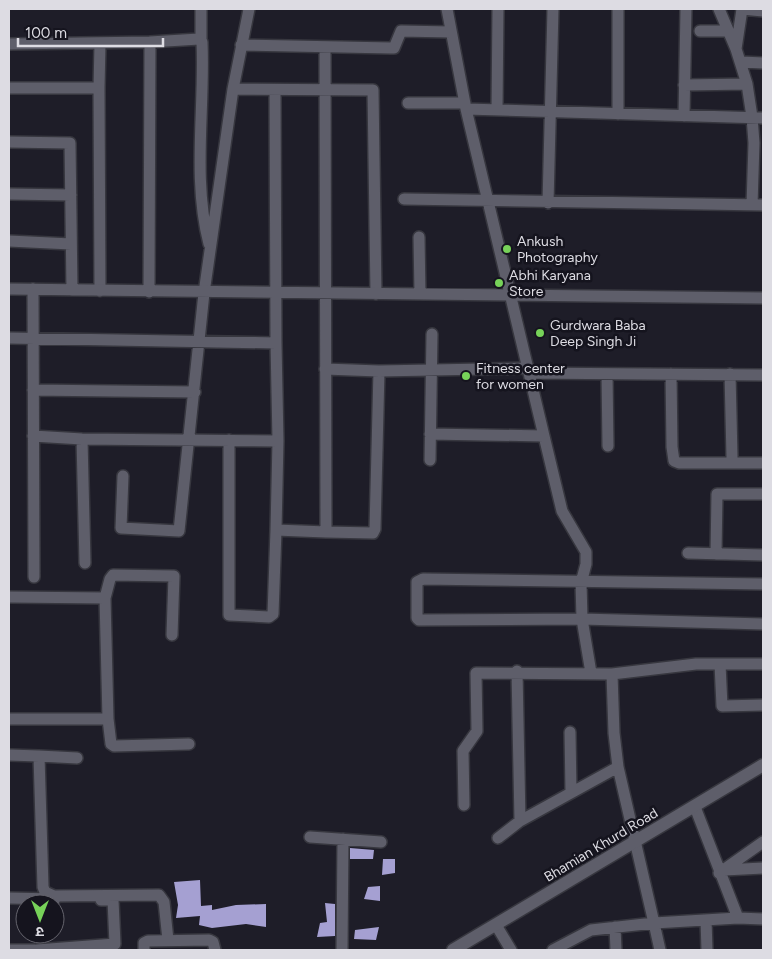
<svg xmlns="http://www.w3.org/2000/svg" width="772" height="959" viewBox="0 0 772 959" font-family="Figtree,'Noto Sans Devanagari',sans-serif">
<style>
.building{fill:#a5a0d2}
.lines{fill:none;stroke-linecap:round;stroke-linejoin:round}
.minor-casing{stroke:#37373f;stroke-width:14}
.tertiary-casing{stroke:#37373f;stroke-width:15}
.minor{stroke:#5e5e6a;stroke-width:11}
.tertiary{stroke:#5e5e6a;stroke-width:12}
.poi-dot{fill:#77d259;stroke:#15141e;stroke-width:2}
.labels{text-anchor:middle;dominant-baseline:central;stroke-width:5;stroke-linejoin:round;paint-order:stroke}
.poi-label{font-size:14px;fill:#dddce3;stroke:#15141e;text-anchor:start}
.street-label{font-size:14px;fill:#dddce3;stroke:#15141e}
</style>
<rect width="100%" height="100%" fill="#1e1d28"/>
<path class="building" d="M 350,848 L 374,850 L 373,859 L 350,859 Z
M 383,859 L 395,859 L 395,873 L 382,875 Z
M 200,880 L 201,906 L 212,905 L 212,910 L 236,905 L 266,904 L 266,927 L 246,924 L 212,928 L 199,925 L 200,916 L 176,918 L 178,905 L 174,882 Z
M 380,886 L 380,901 L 364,899 L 368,887 Z
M 325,903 L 335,904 L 335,936 L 317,937 L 320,923 L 327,922 Z
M 379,927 L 376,940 L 354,939 L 355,930 Z"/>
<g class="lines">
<defs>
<path id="minor" d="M 201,9 L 201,41
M 719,9 L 736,49
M 742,9 L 736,49 L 747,84 L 752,117 L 754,143 L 752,205
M 742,9 L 763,11
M 700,31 L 727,31
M 150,42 L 199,39 L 202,42 C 205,109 192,178 209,244
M 9,44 L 150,42 L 149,292
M 241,45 L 391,48 L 394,48 L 401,31 L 451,32
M 325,47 L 326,532 L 373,533 L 375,529 L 379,371 L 325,369
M 742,62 L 763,63
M 684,85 L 747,84
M 9,88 L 99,88 L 100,44
M 99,88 L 100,291
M 233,89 L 249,9
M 275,90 L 276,343
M 408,103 L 465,103
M 466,109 L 763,118
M 497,110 L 498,9
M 618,114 L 618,9
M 684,116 L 686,9
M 9,142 L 70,143 L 72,290
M 9,194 L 71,195
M 404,199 L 763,205
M 548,203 L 553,9
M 419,237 L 420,294
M 9,241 L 71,244
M 9,289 L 763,298
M 33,289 L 34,577
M 9,338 L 276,343 L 278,441 L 276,530 L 326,532
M 379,371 L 529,368
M 530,373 L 763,375
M 607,374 L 608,446
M 671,374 L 672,447 L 674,461 L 679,463 L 763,463
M 730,374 L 732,457
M 33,390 L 195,392
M 430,434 L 544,436 L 466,109 L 447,9
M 33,436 L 82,439 L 278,441
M 544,436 L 562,511 L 586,552 L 586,564 L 581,583 L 582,619 L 591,673
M 82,439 L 85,563
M 229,440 L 229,615 L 269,617 L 273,614 L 276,530
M 430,460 L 432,334
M 123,476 L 121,528 L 179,531 L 204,293 L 233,89 L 373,90 L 376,294
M 688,553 L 763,555
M 716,554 L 717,494 L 763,494
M 763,584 L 423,579 L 417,582 L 417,618 L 419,620 L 582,619 L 763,624
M 9,597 L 105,598 L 108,719 L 111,744 L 114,746 L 189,744
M 105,598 L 110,579 L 113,575 L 174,576 L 172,635
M 720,664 L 722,706 L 763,705
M 517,671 L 520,821
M 612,674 L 614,733 L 618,767 L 654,923 L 738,918
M 9,719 L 108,719
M 570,732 L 571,792
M 9,755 L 39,756
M 77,758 L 39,756 L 43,887 L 45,892 L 54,896 L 159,895 L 164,902 L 168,940
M 464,805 L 463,751 L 477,731 L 476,673 L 612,674 L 696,664 L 763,664
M 695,807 L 738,918 L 763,919
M 310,837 L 381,842
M 498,838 L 520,821 L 618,767
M 724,870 L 763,868
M 719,873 L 763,842
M 9,898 L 55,899
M 706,920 L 707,950
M 496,925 L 511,950
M 615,927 L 616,950
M 9,950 L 35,950
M 37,950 L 115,944 L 113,900 L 101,900
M 144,950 L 144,943 L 148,941 L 209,940 L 213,942 L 215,950
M 342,950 L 343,839
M 553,950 L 591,930 L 654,923 L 660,950"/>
<path id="tertiary" d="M 453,950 L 763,765"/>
</defs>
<use href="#minor" class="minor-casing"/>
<use href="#tertiary" class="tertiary-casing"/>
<use href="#minor" class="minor"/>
<use href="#tertiary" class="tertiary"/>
</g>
<g class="poi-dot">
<circle cx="507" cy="249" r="5"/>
<circle cx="499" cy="283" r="5"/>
<circle cx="540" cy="333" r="5"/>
<circle cx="466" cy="376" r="5"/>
</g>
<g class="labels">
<g class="poi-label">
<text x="517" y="241">Ankush<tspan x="517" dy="16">Photography</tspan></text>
<text x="509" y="275">Abhi Karyana<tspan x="509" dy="16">Store</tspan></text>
<text x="550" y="325">Gurdwara Baba<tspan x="550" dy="16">Deep Singh Ji</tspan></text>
<text x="476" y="368">Fitness center<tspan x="476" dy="16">for women</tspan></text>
</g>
<g class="street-label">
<text transform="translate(601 845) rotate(-31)">Bhamian Khurd Road</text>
</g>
</g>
<rect width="772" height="959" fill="none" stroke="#dddce3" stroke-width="20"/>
<g transform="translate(40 919) rotate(180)"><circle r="24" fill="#15141e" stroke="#65646d"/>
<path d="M0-4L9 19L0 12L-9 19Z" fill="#77d259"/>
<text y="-8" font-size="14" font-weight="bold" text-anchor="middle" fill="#dddce3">उ</text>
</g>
<path d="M18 38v8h145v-8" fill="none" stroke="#dddce3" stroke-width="2.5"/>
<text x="25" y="38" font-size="15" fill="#dddce3" stroke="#15141e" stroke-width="4" paint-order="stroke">100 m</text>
</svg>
